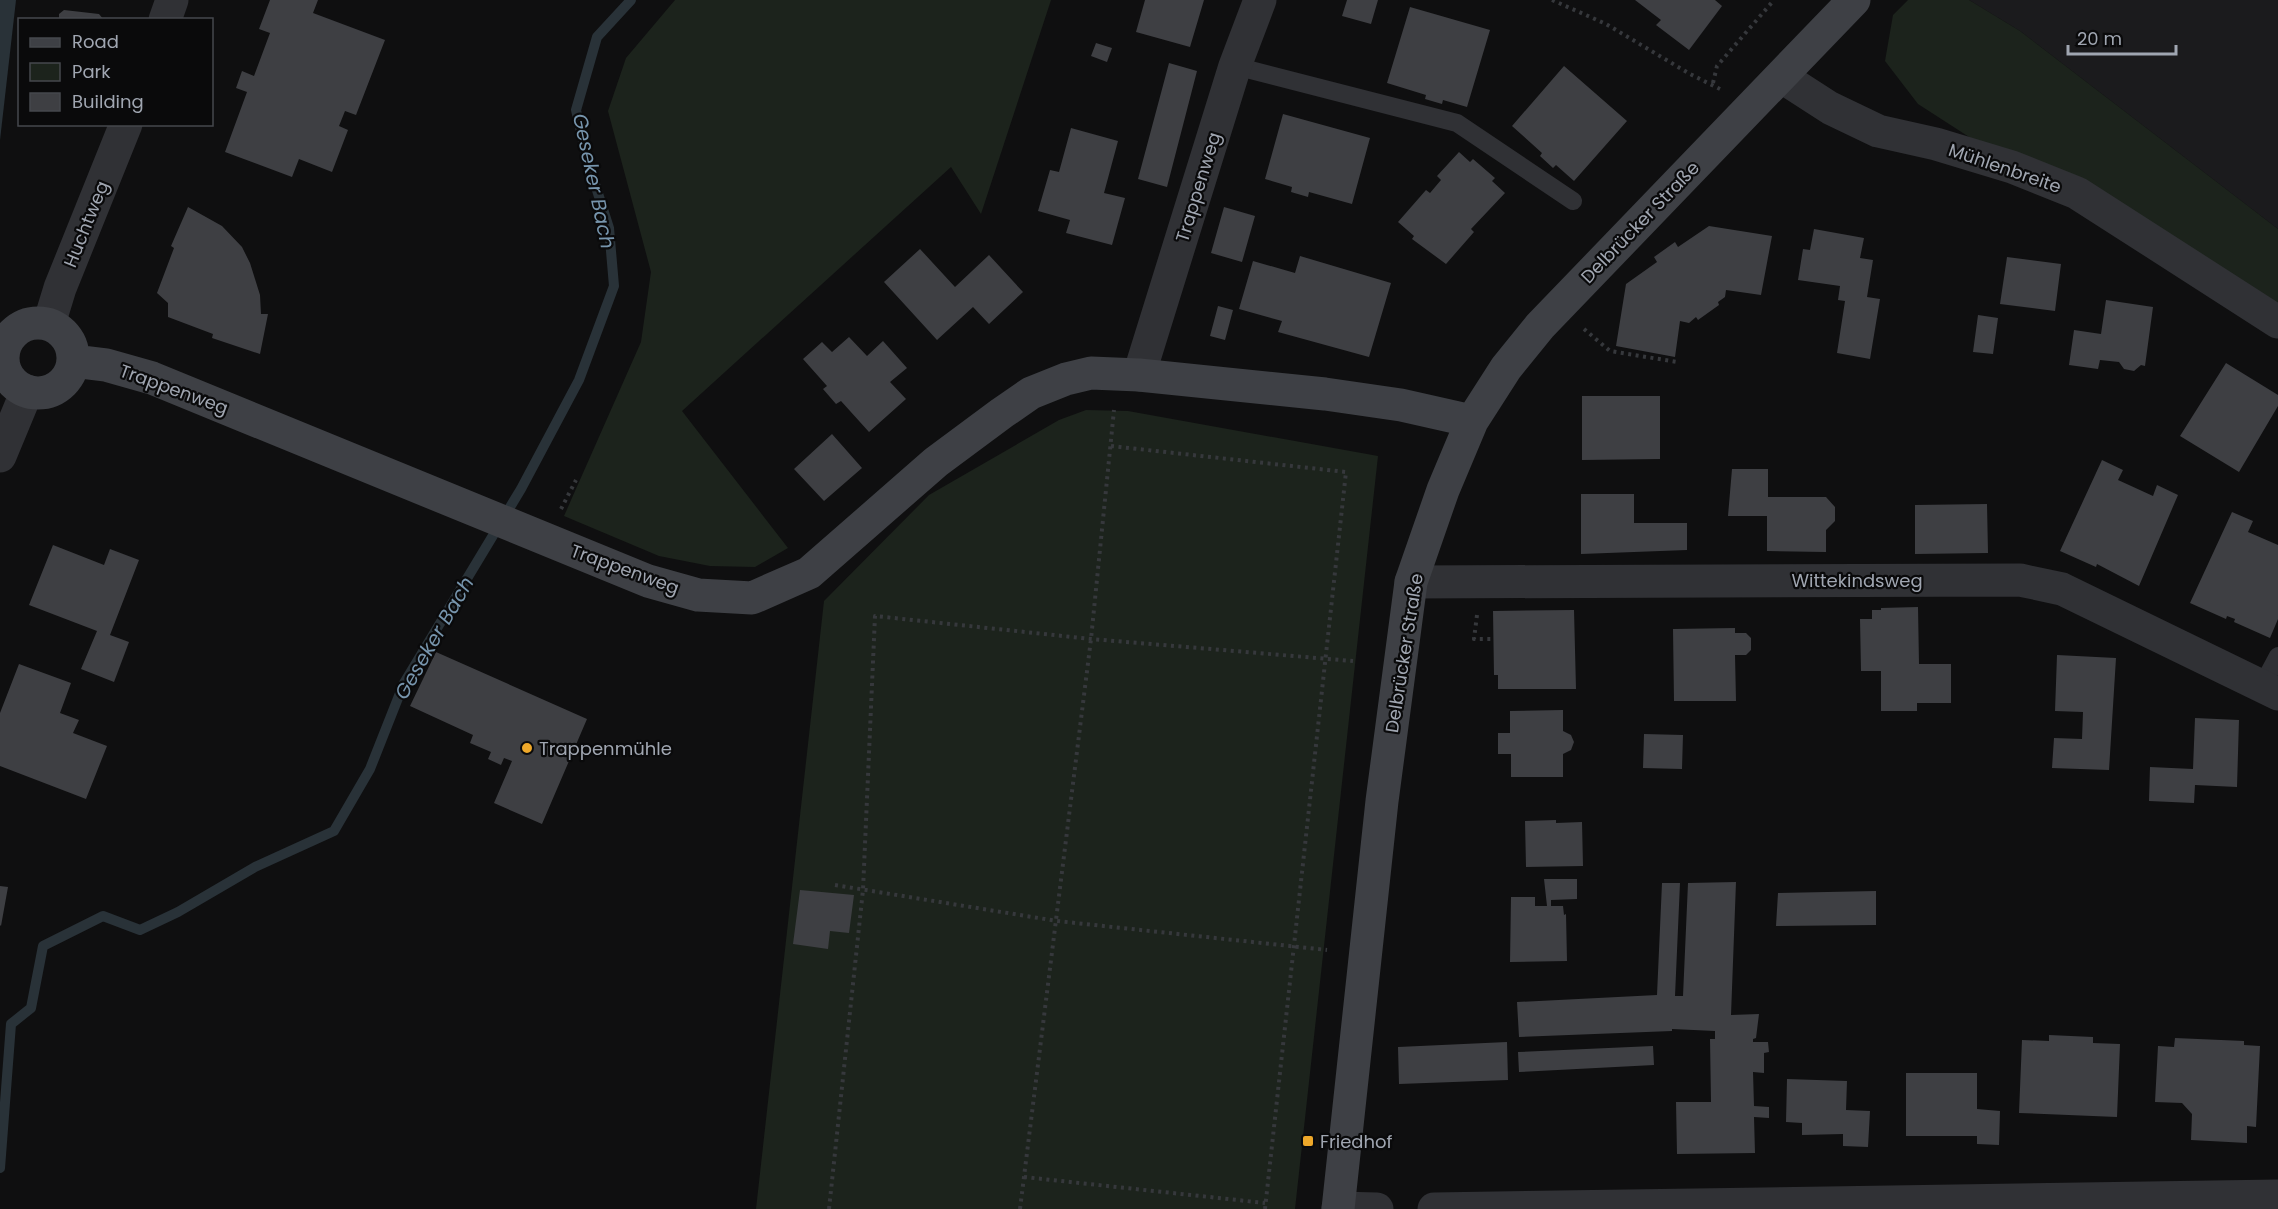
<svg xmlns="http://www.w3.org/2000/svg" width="2278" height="1209" viewBox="0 0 2278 1209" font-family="Poppins,sans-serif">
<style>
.built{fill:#1b1b1d}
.green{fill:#1c231c}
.water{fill:#293238}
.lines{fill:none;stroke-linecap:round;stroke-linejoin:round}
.stream{stroke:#293238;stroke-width:10}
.building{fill:#3e3f43}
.path{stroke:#36383c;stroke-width:4;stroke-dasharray:3 4.5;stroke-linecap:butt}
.lane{stroke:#303135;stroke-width:18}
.street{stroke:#303135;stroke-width:33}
.secondary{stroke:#3e4045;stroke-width:33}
.poi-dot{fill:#eea82a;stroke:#0a0a0b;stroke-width:2}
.labels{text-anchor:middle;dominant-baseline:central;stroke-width:4.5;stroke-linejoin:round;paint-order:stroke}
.street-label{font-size:18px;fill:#a0a6b1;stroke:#0a0a0b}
.poi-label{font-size:18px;fill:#a0a6b1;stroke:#0a0a0b;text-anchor:start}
.water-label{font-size:20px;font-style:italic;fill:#7795ad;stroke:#0a0a0b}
</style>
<rect width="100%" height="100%" fill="#0f0f10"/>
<path class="built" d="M 1969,0 L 2278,0 L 2278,229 L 2020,31 Z"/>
<path class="green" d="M 675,0 L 1051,0 L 981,214 L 951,167 L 682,411 L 788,548 L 755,567 L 710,566 L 659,556 L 564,516 L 641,342 L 651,272 L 608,111 L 626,58 Z
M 1908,0 L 1969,0 L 2020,31 L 2278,229 L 2278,305 L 1980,144 L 1918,104 L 1885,61 L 1893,15 Z
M 1086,410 L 1128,411 L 1378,456 L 1295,1209 L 756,1209 L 824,601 L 929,495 L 1059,420 Z"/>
<path class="water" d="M 0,0 L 16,0 L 0,140 Z"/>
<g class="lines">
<path class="stream" d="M 0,1168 L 11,1024 L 31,1008 L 43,946 L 103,916 L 140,930 L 178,912 L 255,867 L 334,831 L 370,769 L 404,683 L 521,489 L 579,380 L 614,286 L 609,228 L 588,162 L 576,110 L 597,37 L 631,0"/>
</g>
<path class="building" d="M 270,0 L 318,0 L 313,13 L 385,40 L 356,115 L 345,111 L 339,126 L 348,130 L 332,172 L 299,159 L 292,177 L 225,152 L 247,92 L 236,88 L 242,71 L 254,76 L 270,33 L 259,29 Z
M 1145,0 L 1204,0 L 1190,47 L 1136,32 Z
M 1347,0 L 1378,0 L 1371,24 L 1342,16 Z
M 1635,0 L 1715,0 L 1722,6 L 1689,50 L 1656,25 L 1661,20 Z
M 1410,7 L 1490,30 L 1467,107 L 1443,100 L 1442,104 L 1425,99 L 1426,95 L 1387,83 Z
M 64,10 L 99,14 L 104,20 L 59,20 L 59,14 Z
M 1096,43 L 1112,48 L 1107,62 L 1091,56 Z
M 1169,63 L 1197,71 L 1167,187 L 1138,179 Z
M 1564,66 L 1627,121 L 1574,181 L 1556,165 L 1553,168 L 1540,156 L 1542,153 L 1512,126 Z
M 1283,114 L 1370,138 L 1352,204 L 1309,192 L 1308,197 L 1291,192 L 1292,187 L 1265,179 Z
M 1071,128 L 1118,141 L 1104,193 L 1125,198 L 1112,245 L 1066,233 L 1070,220 L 1038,211 L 1050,170 L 1059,172 Z
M 1459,152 L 1470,162 L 1473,159 L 1495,178 L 1492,181 L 1505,193 L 1471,229 L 1474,232 L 1446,264 L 1412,239 L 1414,236 L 1398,222 L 1426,190 L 1430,193 L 1441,180 L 1437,176 Z
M 188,207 L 222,226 L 242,247 L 250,263 L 260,295 L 261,314 L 268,314 L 260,354 L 212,338 L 213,334 L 168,317 L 168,303 L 157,293 L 174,248 L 171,246 Z
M 1224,207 L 1255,216 L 1242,262 L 1211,253 Z
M 1709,226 L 1772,236 L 1761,295 L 1726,290 L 1725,297 L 1718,302 L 1719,305 L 1698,320 L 1696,317 L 1689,323 L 1680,321 L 1675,357 L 1616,346 L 1626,284 L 1657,262 L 1654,257 L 1675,242 L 1678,247 Z
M 1814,229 L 1864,238 L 1860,258 L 1873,260 L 1867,297 L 1880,299 L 1870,359 L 1837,353 L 1845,301 L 1838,300 L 1840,286 L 1798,280 L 1803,249 L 1810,250 Z
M 920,249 L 955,287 L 989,255 L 1023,292 L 989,324 L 973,307 L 937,340 L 884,282 Z
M 1300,256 L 1391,283 L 1369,357 L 1278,332 L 1282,321 L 1239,309 L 1253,261 L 1295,273 Z
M 2007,257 L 2061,264 L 2055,311 L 2000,304 Z
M 2106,300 L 2153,307 L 2145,366 L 2141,365 L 2134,371 L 2124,369 L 2119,362 L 2100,360 L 2098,369 L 2069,365 L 2074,330 L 2101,334 Z
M 1218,306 L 1233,310 L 1225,340 L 1210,336 Z
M 1978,315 L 1998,318 L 1993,354 L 1973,352 Z
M 849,337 L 867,356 L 883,341 L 907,368 L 890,382 L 906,399 L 869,432 L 841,401 L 836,404 L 823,389 L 827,386 L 803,359 L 822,342 L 832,352 Z
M 2226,363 L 2278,395 L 2278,406 L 2239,472 L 2180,436 Z
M 1582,396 L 1660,396 L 1660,459 L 1582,460 Z
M 832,434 L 862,468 L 824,501 L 794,469 Z
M 2102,460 L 2123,470 L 2118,480 L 2153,496 L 2157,485 L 2178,495 L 2139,586 L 2097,564 L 2096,567 L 2060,551 Z
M 1732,469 L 1768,469 L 1768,497 L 1826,497 L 1835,507 L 1835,521 L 1826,530 L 1826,552 L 1767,551 L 1767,516 L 1728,516 Z
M 1581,494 L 1634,494 L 1634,523 L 1687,523 L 1687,550 L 1581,554 Z
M 1987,504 L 1988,553 L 1915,554 L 1915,505 Z
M 2232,512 L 2253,521 L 2248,532 L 2278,545 L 2278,619 L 2270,638 L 2234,622 L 2235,619 L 2227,616 L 2226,619 L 2190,603 Z
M 53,545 L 104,565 L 110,549 L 139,560 L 110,635 L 129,642 L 114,682 L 81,669 L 97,631 L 29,605 Z
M 1918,607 L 1919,664 L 1951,664 L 1951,703 L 1917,703 L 1917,711 L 1881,711 L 1881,671 L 1861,671 L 1860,619 L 1872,619 L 1872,610 L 1881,610 L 1881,608 Z
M 1574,610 L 1576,689 L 1498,689 L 1498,675 L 1494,675 L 1493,611 Z
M 1735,628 L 1735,633 L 1746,633 L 1751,638 L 1751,650 L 1746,655 L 1735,655 L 1736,701 L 1674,701 L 1673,629 Z
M 436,652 L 587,719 L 542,824 L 494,803 L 512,761 L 504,758 L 501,765 L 488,759 L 491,752 L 470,743 L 473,735 L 410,706 Z
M 2057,655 L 2116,658 L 2109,770 L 2052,768 L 2054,738 L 2082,739 L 2083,712 L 2055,711 Z
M 19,664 L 71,683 L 60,713 L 79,720 L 73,733 L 107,746 L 86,799 L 0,766 L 0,713 Z
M 1563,710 L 1563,731 L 1571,735 L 1574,742 L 1571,750 L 1563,754 L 1563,777 L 1511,777 L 1511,754 L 1498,754 L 1498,733 L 1510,733 L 1510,711 Z
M 2195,718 L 2239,720 L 2237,787 L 2195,785 L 2194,803 L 2149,801 L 2150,767 L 2193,769 Z
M 1644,734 L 1683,735 L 1682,769 L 1643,768 Z
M 1556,820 L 1556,823 L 1582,822 L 1583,866 L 1526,867 L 1525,821 Z
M 1544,879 L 1577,879 L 1577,899 L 1551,900 L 1551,906 L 1563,906 L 1564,915 L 1566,914 L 1567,961 L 1510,962 L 1511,897 L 1535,897 L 1535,906 L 1547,906 Z
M 1736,882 L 1731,1015 L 1759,1014 L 1756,1038 L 1753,1039 L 1753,1042 L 1768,1042 L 1769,1052 L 1764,1053 L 1764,1073 L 1753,1072 L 1754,1106 L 1769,1107 L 1769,1118 L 1754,1117 L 1755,1153 L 1677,1154 L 1676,1102 L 1711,1102 L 1710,1039 L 1715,1039 L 1715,1031 L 1672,1029 L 1672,1031 L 1519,1037 L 1517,1002 L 1657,995 L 1662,883 L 1680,883 L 1675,996 L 1683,996 L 1688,883 Z
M 0,886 L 8,887 L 1,926 L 0,925 Z
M 800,890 L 854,895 L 849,933 L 830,931 L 828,949 L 793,944 Z
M 1876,891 L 1876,925 L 1776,926 L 1778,893 Z
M 2049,1035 L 2093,1037 L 2093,1043 L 2120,1044 L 2117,1117 L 2019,1113 L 2022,1040 L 2049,1041 Z
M 2175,1038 L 2244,1041 L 2244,1045 L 2260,1046 L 2256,1127 L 2247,1126 L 2247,1143 L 2191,1140 L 2192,1114 L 2182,1103 L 2155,1102 L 2158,1046 L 2174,1047 Z
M 1507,1042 L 1508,1080 L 1399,1084 L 1398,1047 Z
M 1653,1046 L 1654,1065 L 1519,1072 L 1518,1052 Z
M 1906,1073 L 1977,1073 L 1977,1109 L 2000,1111 L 1999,1145 L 1977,1144 L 1977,1136 L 1906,1136 Z
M 1787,1079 L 1847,1081 L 1846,1110 L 1870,1111 L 1868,1147 L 1843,1146 L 1843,1134 L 1802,1135 L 1802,1123 L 1786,1122 Z"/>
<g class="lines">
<path class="path" d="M 1552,0 L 1606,24 L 1690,74 L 1720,89
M 1713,83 L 1717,66 L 1774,0
M 1584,329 L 1610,351 L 1677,362
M 1111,446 L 1346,472 L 1265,1209
M 561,509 L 576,480
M 1477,615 L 1474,639 L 1491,639
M 835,885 L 1057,921 L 1327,950
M 1024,1177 L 1265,1203
M 829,1209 L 863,890 L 875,616 L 1091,639 L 1353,661
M 1020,1209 L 1091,639 L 1114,410"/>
<path class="lane" d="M 1235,66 L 1457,123 L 1573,201
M 2262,686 L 2278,656"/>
<path class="street" d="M 165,20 L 172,0
M 1782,77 L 1830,108 L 1878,131 L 1936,144 L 2012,167 L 2077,193 L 2278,322
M 49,324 L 60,288 L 126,124
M 1139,375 L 1235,66 L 1260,0
M 0,456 L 27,391
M 1411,582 L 2020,580 L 2062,589 L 2278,694
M 1338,1208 L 1377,1209
M 1434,1209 L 2278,1196"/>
<path class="secondary" d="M3 358a35 35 0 1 1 70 0a35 35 0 1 1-70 0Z
M 73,361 L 106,365 L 152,378 L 648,581 L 698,595 L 752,598 L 809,573 L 936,462 L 1002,413 L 1031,393 L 1066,379 L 1091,373 L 1139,375 L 1325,394 L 1401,405 L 1472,421
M 1338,1209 L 1382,801 L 1411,582 L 1443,490 L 1472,421 L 1506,368 L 1540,326 L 1854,0"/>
</g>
<g class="poi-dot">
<circle cx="527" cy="748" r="6"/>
<rect x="1302" y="1135" width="12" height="12" rx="3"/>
</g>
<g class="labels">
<g class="street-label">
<text transform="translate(2005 168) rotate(19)">Mühlenbreite</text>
<text transform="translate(1198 187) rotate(-73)">Trappenweg</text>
<text transform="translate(1640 222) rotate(-46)">Delbrücker Straße</text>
<text transform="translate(86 224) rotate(-68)">Huchtweg</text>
<text transform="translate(174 389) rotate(20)">Trappenweg</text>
<text transform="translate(625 569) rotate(20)">Trappenweg</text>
<text x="1857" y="580">Wittekindsweg</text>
<text transform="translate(1404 653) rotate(-81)">Delbrücker Straße</text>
</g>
<g class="poi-label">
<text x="539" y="748">Trappenmühle</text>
<text x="1320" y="1141">Friedhof</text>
</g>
<g class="water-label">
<text transform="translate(594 181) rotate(78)">Geseker Bach</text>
<text transform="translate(434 638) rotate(-60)">Geseker Bach</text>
</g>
</g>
<rect x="18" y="18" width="195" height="108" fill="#0a0a0b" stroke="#46484d" stroke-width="1.5"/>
<rect x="30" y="38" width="30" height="9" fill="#3e4045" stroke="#46484d" stroke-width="1.5"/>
<text x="72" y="48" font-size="18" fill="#a0a6b1">Road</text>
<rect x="30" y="63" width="30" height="18" fill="#1c231c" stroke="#46484d" stroke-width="1.5"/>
<text x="72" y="78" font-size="18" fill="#a0a6b1">Park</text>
<rect x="30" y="93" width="30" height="18" fill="#3e3f43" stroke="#46484d" stroke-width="1.5"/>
<text x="72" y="108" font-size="18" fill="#a0a6b1">Building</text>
<path d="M2068 45v9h108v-9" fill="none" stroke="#a0a6b1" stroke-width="3"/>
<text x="2077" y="45" font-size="18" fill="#a0a6b1" stroke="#0a0a0b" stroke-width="4.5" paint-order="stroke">20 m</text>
</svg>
